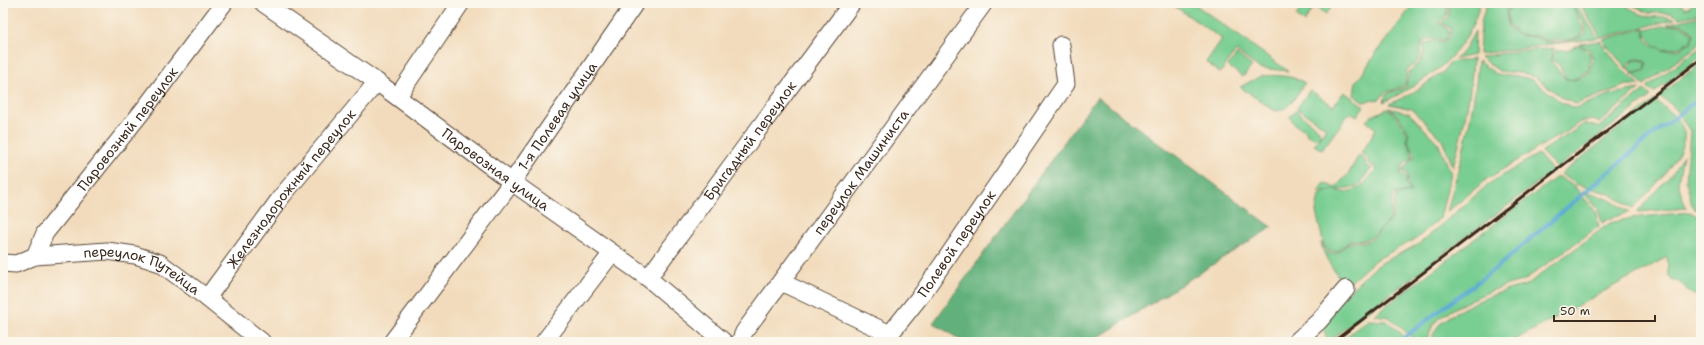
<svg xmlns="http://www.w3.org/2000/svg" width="1704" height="345" viewBox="0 0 1704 345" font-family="'Shantell Sans',sans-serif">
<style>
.green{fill:#79ce92;stroke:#5a7c58}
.forest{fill:#62b17c;stroke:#4e6e4d}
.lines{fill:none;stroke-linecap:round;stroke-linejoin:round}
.stream{stroke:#5cabd6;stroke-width:4}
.minor-casing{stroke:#564536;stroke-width:19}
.minor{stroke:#fff;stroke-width:17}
.rail{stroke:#3b2a1e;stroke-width:3}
.labels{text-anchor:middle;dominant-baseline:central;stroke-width:3;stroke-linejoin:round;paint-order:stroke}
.street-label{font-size:14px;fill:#3b2a1e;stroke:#fbf7ec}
</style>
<rect width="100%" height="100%" fill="#fbf7ec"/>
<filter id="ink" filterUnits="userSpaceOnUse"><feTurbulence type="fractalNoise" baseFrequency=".025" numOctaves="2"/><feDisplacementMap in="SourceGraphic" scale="8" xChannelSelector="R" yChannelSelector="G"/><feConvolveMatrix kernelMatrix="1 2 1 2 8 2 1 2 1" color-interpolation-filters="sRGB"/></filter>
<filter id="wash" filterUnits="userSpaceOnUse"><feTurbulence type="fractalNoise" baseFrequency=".012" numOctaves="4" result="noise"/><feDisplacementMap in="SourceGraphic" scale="16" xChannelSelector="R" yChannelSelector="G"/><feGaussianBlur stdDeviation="0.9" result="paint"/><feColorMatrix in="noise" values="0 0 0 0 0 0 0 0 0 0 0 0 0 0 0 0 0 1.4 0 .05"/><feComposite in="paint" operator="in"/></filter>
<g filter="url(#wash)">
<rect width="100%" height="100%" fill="#f2dbbc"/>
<path class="green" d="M 1170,3 L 1193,3 L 1288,71 L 1259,68 L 1236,51 L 1220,73 L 1206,62 L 1222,39 Z
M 1305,3 L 1334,3 L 1326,14 L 1315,6 L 1304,22 L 1296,16 Z
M 1413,3 L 1447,3 L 1447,15 L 1438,23 L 1446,27 L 1449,31 L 1447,38 L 1440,41 C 1432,36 1428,39 1421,44 C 1423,56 1418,64 1407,69 L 1405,85 L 1391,91 L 1386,91 L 1380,99 L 1364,102 L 1354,95 L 1356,81 C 1363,75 1365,69 1370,62 C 1383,41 1401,24 1413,3 Z
M 1449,3 L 1480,3 C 1467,56 1429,79 1384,102 L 1386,94 L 1406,87 L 1409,72 L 1420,62 L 1425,51 L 1423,45 L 1434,40 L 1441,43 L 1449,38 L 1451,30 L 1448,26 L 1441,23 L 1449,16 Z
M 1487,3 L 1510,3 L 1512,6 L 1506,11 L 1508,27 C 1521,39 1520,35 1536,37 C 1540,38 1543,42 1547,42 C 1561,44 1575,41 1586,33 L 1583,23 L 1571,3 L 1575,3 L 1598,38 L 1479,54 L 1481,22 Z
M 1512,3 L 1569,3 L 1574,9 L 1584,32 L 1578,37 L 1569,40 L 1546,41 L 1538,36 L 1519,35 L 1509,26 L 1507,11 L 1514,6 Z
M 1579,3 C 1589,3 1614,0 1622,4 C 1631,8 1638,14 1647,16 C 1656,18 1667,15 1675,19 L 1601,38 Z
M 1628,3 L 1678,3 L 1686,9 L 1695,3 L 1701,3 L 1701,14 L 1680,18 L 1670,13 L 1649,13 Z
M 1701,16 L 1701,43 L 1644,85 L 1630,72 L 1635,74 L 1646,70 L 1647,63 C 1639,57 1635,58 1628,64 L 1627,69 L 1602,40 L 1645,28 L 1644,37 L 1654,47 L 1658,47 L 1663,51 L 1681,49 L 1685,44 L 1691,44 L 1694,33 L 1682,24 L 1667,24 Z
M 1681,25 L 1693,34 L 1690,43 L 1685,43 L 1681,47 L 1663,50 L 1658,46 L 1655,46 L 1645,35 L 1646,30 L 1662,26 Z
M 1475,31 L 1474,55 L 1455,59 L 1465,49 Z
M 1600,41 L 1620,67 L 1640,85 L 1627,85 L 1576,104 L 1564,99 L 1535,77 L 1520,73 L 1499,71 L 1480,57 L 1517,51 L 1554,48 L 1550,61 C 1559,67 1562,83 1574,80 C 1580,79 1582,74 1589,74 L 1593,59 L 1589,50 L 1579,44 Z
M 1578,45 C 1593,52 1591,58 1588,72 C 1581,73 1580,77 1574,79 C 1564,83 1563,71 1559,65 C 1557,63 1554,61 1551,60 L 1556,50 L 1567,50 Z
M 1701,47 L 1701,57 L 1654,93 L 1647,87 Z
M 1237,54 L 1252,66 L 1243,77 L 1228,66 Z
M 1473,59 C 1471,96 1463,130 1453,166 L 1442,140 L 1412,109 L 1389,104 L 1411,94 L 1443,72 L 1451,62 Z
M 1640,60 L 1646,63 L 1645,69 L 1635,73 L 1628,69 L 1633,61 Z
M 1478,61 L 1496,74 L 1518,76 L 1533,80 L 1562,103 L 1576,108 L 1611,94 L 1639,89 L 1599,123 L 1594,120 L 1580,122 L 1565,133 L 1551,140 L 1487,179 L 1447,212 C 1460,162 1475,113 1478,61 Z
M 1701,63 L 1701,212 L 1693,208 L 1686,182 L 1690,131 L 1672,105 L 1659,96 Z
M 1261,76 C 1275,75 1292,75 1305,83 C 1297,93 1290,111 1275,111 L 1240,87 Z
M 1310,90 L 1333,106 L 1344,92 L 1364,106 L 1357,116 L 1350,112 L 1322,150 L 1314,145 L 1326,128 L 1297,108 Z
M 1644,90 L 1651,96 L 1557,168 L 1541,152 C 1555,142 1570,134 1584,124 L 1594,125 L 1598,128 Z
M 1655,100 C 1665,109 1681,118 1684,132 C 1688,153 1648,194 1633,208 L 1610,194 L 1576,184 L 1561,174 Z
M 1388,108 L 1409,113 L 1438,143 L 1451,173 L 1440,218 L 1416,239 L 1375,260 L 1346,286 C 1336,274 1323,257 1321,242 C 1333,265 1338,249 1351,242 C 1370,243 1371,241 1382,228 C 1385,225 1389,223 1392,220 L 1392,215 L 1396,195 L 1412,192 L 1407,184 L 1408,177 L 1407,173 L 1403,172 L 1404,168 L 1415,156 L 1407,139 L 1409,134 C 1406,126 1396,112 1388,108 Z
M 1387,109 C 1394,112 1405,127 1408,135 L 1406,138 L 1413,157 L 1402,166 L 1401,174 L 1405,175 L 1407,178 L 1405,183 L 1411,192 L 1394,194 C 1392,200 1390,214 1391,219 C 1377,232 1372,243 1351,240 L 1336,252 L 1329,251 L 1324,245 L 1316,212 L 1319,195 C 1327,190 1338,189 1346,193 L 1363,186 L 1372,173 L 1375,172 L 1375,167 L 1368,163 L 1368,159 L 1361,153 L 1376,129 L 1366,121 L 1370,117 Z
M 1296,110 L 1319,130 L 1320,135 L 1317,139 L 1307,135 L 1306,130 L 1295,125 L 1290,117 Z
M 1538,154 L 1553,171 L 1327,342 L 1322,322 L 1349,291 L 1379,264 L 1419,244 L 1490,183 Z
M 1359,155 L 1365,160 L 1366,166 L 1372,168 L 1362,180 L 1362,184 C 1347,190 1333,189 1318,192 L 1325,183 L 1335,188 L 1349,173 Z
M 1683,155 L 1678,183 L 1686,208 L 1637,212 L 1674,171 Z
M 1558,176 L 1575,187 L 1595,211 L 1599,226 L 1523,281 C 1500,285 1453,306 1436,321 C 1432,325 1430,333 1427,338 L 1416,341 L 1389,317 L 1374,315 Z
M 1582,191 L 1608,199 L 1630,212 L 1608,219 L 1602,223 L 1598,209 Z
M 1690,212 L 1701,218 L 1701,296 C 1686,295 1690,289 1680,283 C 1676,280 1672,281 1669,276 C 1667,271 1668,262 1667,257 L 1511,342 L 1426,342 L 1431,340 C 1433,335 1436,328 1440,324 C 1459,307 1500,290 1525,286 L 1610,223 L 1632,218 Z
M 1368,320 L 1387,321 L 1411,342 L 1339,342 Z"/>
<path class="forest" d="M 1097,97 L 1272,227 L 1091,342 L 964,342 L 933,323 Z"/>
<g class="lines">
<path class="stream" d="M 1398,342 L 1496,268 L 1644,142 L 1701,97"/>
</g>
</g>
<g filter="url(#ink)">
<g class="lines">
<defs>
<g id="minor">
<path id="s1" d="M 263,3 L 377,82 L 512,182 L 648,278 L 724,342"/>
<path d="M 398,96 L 461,3"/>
<path id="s2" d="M 35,256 L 45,233 L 145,108 L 224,3"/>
<path id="s3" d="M 3,263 L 16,264 L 35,256 L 107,251 L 135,255 L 160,263 L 207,298 L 262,342"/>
<path id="s4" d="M 648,278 L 852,3"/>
<path id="s5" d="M 781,282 L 890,334 L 922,294 L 1066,84 L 1061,45"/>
<path id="s6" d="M 207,298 L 282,196 L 377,82"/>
<path id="s7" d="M 392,342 L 512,182 L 635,3"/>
<path d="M 544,342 L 612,253"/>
<path id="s8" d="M 740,342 L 744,332 L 984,3"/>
<path d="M 1296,342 L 1319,321 L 1346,289"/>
</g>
</defs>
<use href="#minor" class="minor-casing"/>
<use href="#minor" class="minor"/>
<path class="rail" d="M 1333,342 L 1701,59"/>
</g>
</g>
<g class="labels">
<g class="street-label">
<text stroke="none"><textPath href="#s7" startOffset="280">1-я Полевая улица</textPath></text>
<text stroke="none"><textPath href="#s2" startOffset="158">Паровозный переулок</textPath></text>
<text stroke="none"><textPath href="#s4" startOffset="171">Бригадный переулок</textPath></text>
<text stroke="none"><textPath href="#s1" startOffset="286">Паровозная улица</textPath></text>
<text stroke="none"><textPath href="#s8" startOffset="209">переулок Машиниста</textPath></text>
<text stroke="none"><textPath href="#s6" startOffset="138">Железнодорожный переулок</textPath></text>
<text stroke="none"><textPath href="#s5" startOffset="233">Полевой переулок</textPath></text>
<text stroke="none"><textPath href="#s3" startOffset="145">переулок Путейца</textPath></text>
</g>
</g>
<rect width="1704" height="345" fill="none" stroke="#fbf7ec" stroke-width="16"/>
<path d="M1554 315v6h101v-6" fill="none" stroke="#3b2a1e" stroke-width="2"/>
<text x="1560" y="315" font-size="12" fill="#3b2a1e" stroke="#fbf7ec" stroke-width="3" paint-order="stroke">50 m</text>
</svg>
